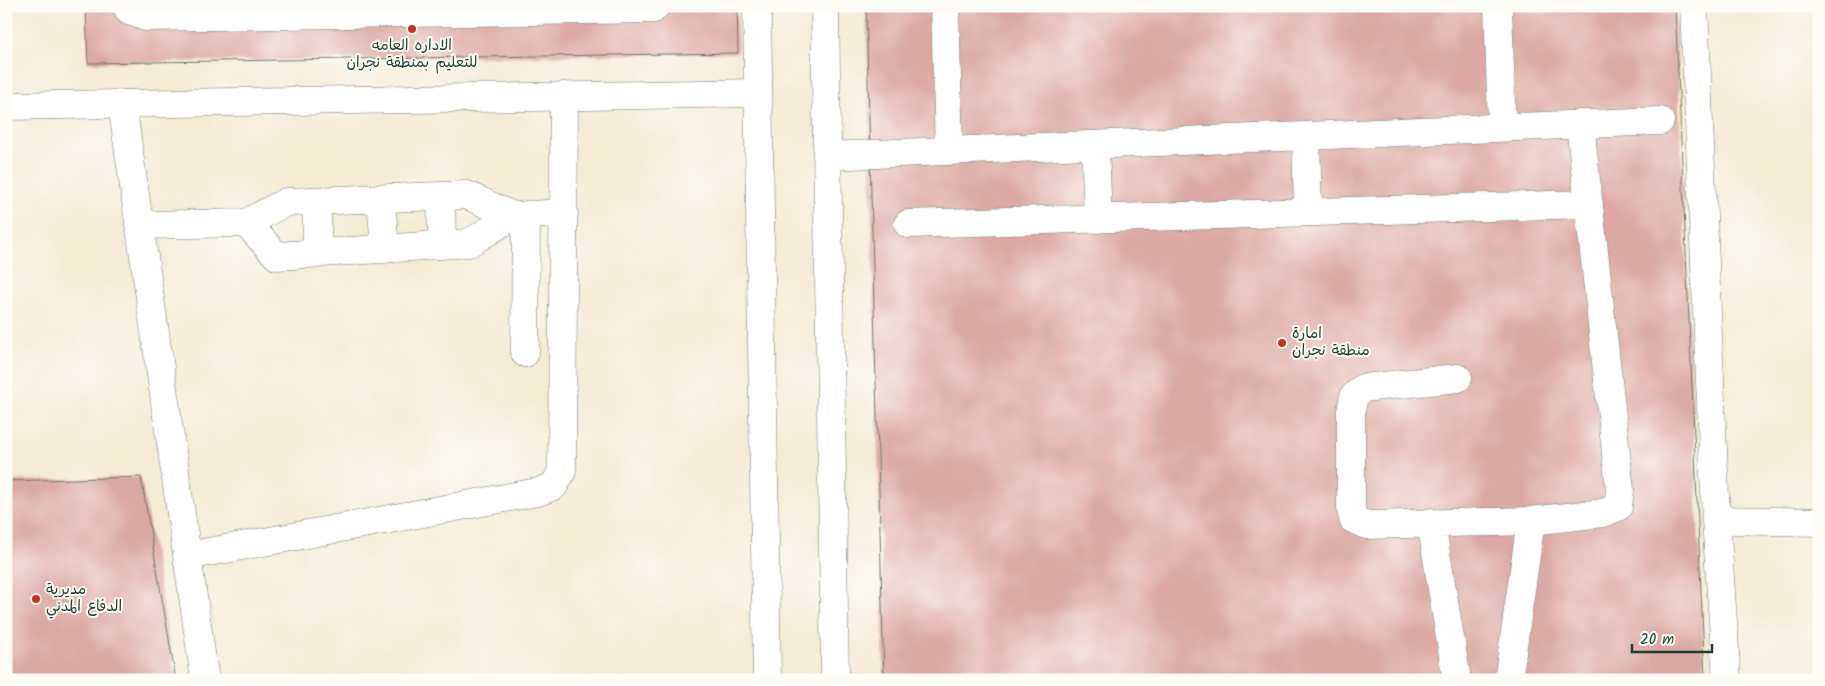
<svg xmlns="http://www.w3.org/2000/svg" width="1825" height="686" viewBox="0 0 1825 686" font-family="Kalam,'Playpen Sans Arabic',sans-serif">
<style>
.building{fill:#dca8a3}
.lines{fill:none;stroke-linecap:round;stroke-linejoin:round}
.minor-casing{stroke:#6a7a6c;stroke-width:29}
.minor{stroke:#fff;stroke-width:28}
.poi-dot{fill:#c8321e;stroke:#fdfcf7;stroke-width:2}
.labels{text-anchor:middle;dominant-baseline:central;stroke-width:4;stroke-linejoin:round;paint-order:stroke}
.poi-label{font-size:15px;fill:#1f3d34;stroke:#fdfcf7;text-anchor:start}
</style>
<rect width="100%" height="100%" fill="#fdfcf7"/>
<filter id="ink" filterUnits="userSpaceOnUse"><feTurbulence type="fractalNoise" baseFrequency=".02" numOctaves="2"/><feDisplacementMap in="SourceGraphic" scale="10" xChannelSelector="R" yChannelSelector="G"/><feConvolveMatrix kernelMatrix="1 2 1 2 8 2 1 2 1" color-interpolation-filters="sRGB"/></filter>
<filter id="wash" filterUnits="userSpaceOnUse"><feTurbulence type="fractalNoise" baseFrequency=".0096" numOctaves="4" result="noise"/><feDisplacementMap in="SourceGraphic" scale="20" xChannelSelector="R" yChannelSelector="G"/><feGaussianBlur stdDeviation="1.12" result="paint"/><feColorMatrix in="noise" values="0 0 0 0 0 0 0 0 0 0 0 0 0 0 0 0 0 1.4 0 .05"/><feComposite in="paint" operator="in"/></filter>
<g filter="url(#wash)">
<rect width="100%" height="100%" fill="#f4ebd5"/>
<g id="blocks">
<path class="building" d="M 86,6 L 737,6 L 738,53 L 88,63 Z
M 866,6 L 1675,6 L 1705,680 L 884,680 Z
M 141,477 L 176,680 L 6,680 L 6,481 Z"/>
</g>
</g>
<g filter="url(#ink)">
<use href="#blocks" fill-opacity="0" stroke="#6a7a6c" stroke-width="1"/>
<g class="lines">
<defs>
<path id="minor" d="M 127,6 L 129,11 L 145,17 L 653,9 L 656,6
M 757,6 L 767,680
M 825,6 L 835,680
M 945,6 L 949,151
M 1498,6 L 1502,127
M 1694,6 L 1716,520 L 1727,680
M 122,104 L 205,680
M 6,106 L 757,93
M 1306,136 L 1308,212
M 1095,145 L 1098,219
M 827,156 L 1660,121
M 441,196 L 442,245
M 381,198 L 385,249
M 317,201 L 317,254
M 246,223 L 277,256 L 469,243 L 513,216
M 908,224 L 1589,204
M 139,225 L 246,223 L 286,202 L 467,195 L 513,216 L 564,213
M 525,353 L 526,215
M 1458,378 L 1363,388 L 1354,396 L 1351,411 L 1351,508 L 1353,519 L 1366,525 L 1531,521 L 1603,513 L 1618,507 L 1620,490 L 1580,124
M 1716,520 L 1819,522
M 1431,522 L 1457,680
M 187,556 L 538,492 L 554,486 L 562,471 L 564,96
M 1508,680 L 1531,521"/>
</defs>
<use href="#minor" class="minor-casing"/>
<use href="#minor" class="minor"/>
</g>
</g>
<g class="poi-dot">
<circle cx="412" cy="29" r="5"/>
<circle cx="1282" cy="343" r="5"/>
<circle cx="36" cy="599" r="5"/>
</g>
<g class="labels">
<g class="poi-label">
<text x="412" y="46" text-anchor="middle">الاداره العامه<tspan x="412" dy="17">للتعليم بمنطقة نجران</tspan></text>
<text x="1292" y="334">امارة<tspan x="1292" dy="17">منطقة نجران</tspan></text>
<text x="46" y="590">مديرية<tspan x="46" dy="17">الدفاع المدني</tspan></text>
</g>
</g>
<rect width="1825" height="686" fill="none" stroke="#fdfcf7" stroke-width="25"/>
<path d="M1632 644v8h80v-8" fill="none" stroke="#1f3d34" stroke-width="2.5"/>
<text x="1640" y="644" font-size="15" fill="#1f3d34" stroke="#fdfcf7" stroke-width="4" paint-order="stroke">20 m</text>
</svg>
